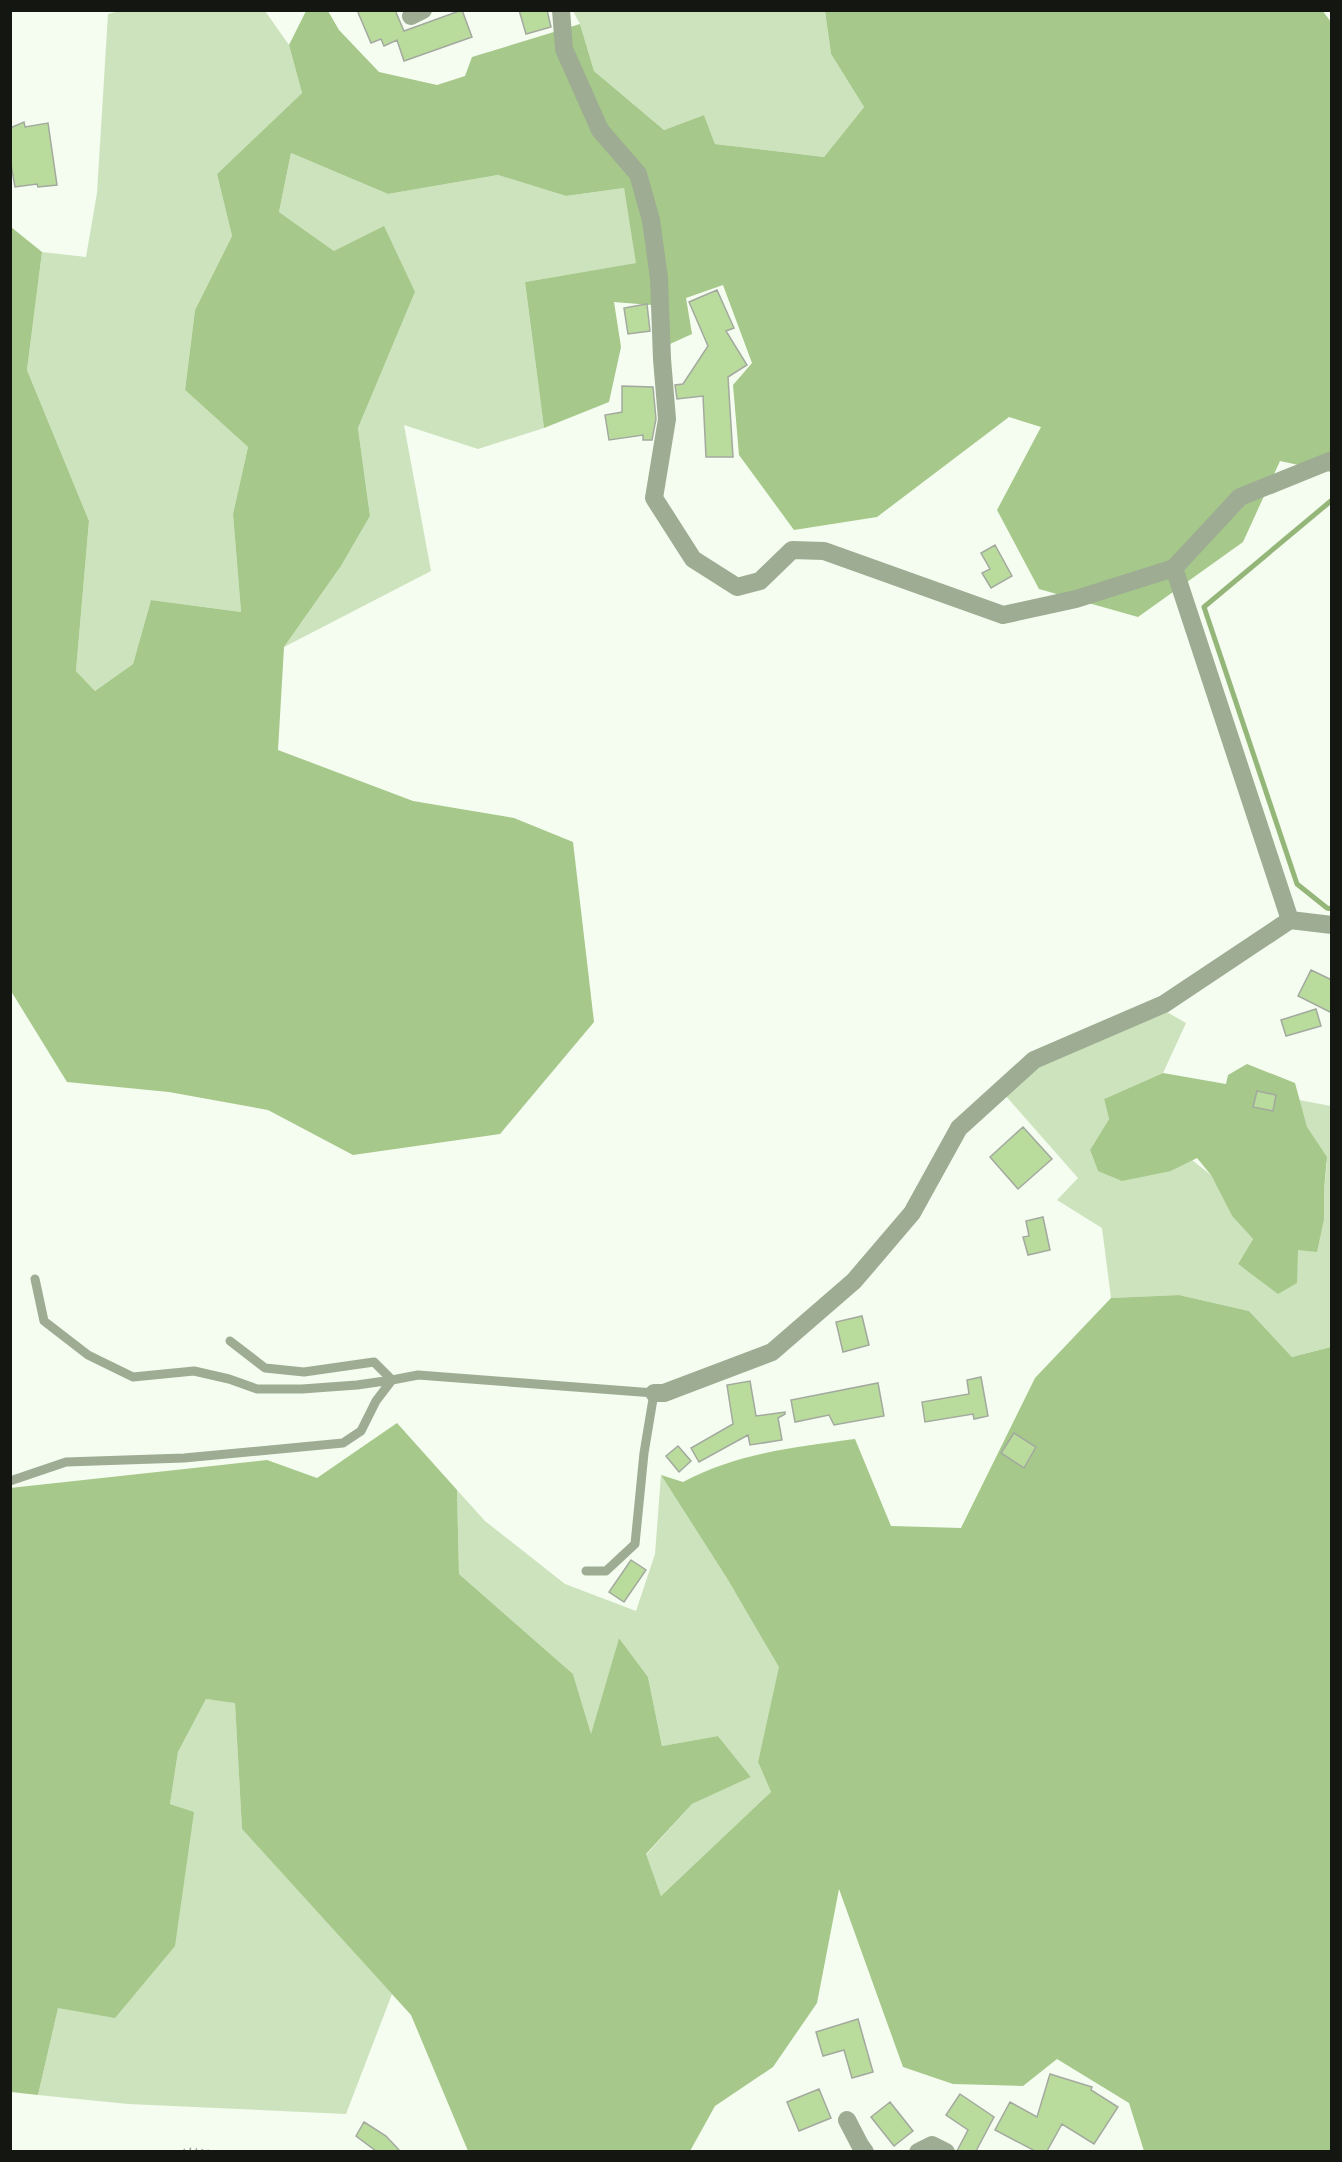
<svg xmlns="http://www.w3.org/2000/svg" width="1342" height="2162" viewBox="0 0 1342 2162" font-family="Overpass,sans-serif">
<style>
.green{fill:#cde3bd}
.forest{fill:#a6c88a}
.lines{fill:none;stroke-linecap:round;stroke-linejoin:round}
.stream{stroke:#95b679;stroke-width:5}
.building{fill:#b9dc9d;stroke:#a3a99e;stroke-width:1.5}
.path{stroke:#9ba097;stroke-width:3;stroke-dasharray:1.5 4.5;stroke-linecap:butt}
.service{stroke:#9dac92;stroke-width:9}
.minor{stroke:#9dac92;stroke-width:18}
</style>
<rect width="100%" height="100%" fill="#f5fcf0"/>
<path class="green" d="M 123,10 L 265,11 L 289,45 L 302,93 L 217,174 L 232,236 L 195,310 L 185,390 L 248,447 L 233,514 L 241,612 L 151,600 L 133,664 L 95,691 L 76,671 L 89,521 L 27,370 L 42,252 L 86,257 L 97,193 L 108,14 Z
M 573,11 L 825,11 L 831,54 L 864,107 L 824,157 L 715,144 L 704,115 L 664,130 L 594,71 L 580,24 Z
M 291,153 L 388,194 L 498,175 L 566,196 L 624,188 L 637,263 L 525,282 L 544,428 L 478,449 L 404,425 L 431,571 L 284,647 L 341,566 L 370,516 L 358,428 L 415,292 L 334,251 L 279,212 Z
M 1165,1011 L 1186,1023 L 1163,1073 L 1104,1099 L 1109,1119 L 1090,1150 L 1098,1171 L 1171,1171 L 1192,1160 L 1211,1175 L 1232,1216 L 1253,1239 L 1238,1264 L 1252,1274 L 1297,1250 L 1324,1190 L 1327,1162 L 1307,1128 L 1299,1100 L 1331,1106 L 1331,1347 L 1292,1357 L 1249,1311 L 1179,1295 L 1111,1298 L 1102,1228 L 1057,1200 L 1078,1178 L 1005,1095 L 1037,1066 Z
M 661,1475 L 728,1580 L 780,1667 L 758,1762 L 771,1792 L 661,1896 L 646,1855 L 692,1804 L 751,1777 L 718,1736 L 662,1746 L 648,1677 L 619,1638 L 591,1735 L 573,1674 L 459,1574 L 457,1490 L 485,1521 L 565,1584 L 636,1611 L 655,1554 Z
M 206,1699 L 235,1702 L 242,1829 L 392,1994 L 346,2114 L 128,2104 L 38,2095 L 58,2007 L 193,1812 L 170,1804 L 178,1752 Z"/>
<path class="forest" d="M 1322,10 L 1331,22 L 1331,472 L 1280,461 L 1243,542 L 1138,617 L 1039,589 L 997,510 L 1041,427 L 1009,417 L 877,517 L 794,530 L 739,455 L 733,385 L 752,363 L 723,285 L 686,298 L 692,334 L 670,344 L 651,305 L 614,302 L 621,347 L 609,402 L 544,428 L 525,282 L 636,263 L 624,188 L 566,196 L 498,175 L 388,194 L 291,153 L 279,212 L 334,251 L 384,226 L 415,292 L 358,428 L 370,516 L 341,566 L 284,647 L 278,750 L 413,801 L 514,818 L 573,842 L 594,1022 L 500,1134 L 353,1155 L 268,1110 L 169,1092 L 67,1082 L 11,991 L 11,227 L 42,252 L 27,370 L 89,521 L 76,671 L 95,691 L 133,664 L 151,600 L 241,612 L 233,514 L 248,447 L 185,390 L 195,310 L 232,236 L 217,174 L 302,93 L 289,45 L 306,11 L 328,11 L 339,30 L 379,72 L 437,85 L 465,76 L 472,57 L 580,24 L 594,71 L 664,130 L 704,115 L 715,144 L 824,157 L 864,107 L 831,54 L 825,11 Z
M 1247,1064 L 1295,1083 L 1307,1127 L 1327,1157 L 1324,1190 L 1324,1219 L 1317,1252 L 1298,1250 L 1297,1283 L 1278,1294 L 1238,1264 L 1253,1239 L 1232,1216 L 1211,1175 L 1197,1158 L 1171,1171 L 1122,1181 L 1098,1171 L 1090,1150 L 1109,1119 L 1104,1099 L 1163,1073 L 1226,1084 L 1228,1075 Z
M 1179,1295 L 1249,1311 L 1292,1357 L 1331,1347 L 1331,2151 L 1144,2151 L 1129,2103 L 1057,2059 L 1023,2086 L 953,2084 L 903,2067 L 839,1889 L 817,2003 L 773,2067 L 715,2106 L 690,2151 L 468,2151 L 411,2015 L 242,1829 L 235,1703 L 206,1699 L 178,1752 L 170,1804 L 194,1812 L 175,1946 L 115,2018 L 58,2008 L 38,2095 L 11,2092 L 10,1488 L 267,1460 L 317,1478 L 397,1423 L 457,1490 L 459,1574 L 573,1674 L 591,1734 L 619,1638 L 648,1677 L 662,1746 L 718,1736 L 751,1777 L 692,1804 L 646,1854 L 661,1896 L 771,1792 L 758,1762 L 779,1667 L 728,1580 L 661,1475 L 683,1482 C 738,1453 795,1447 855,1439 L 891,1526 L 961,1528 L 1035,1378 L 1111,1298 Z"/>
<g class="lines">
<path class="stream" d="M 1332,500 L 1204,607 L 1297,884 L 1327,908 L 1332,909"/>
</g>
<path class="building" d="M 357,10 L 395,10 L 404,31 L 462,10 L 472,37 L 404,61 L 397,40 L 384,46 L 381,39 L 371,43 Z
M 519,10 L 547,10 L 551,27 L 526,34 Z
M 24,122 L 25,127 L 48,123 L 57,185 L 38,187 L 37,184 L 15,187 L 10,159 L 10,128 Z
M 717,290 L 734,328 L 726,331 L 747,365 L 728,377 L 733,457 L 706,457 L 703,396 L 677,399 L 675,385 L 683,384 L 708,346 L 689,302 Z
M 647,304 L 650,331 L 628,334 L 624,308 Z
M 622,386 L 653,387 L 656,419 L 652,440 L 643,440 L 643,435 L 609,440 L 605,415 L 622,412 Z
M 995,545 L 1012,576 L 991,588 L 982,573 L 990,569 L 981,553 Z
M 1311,970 L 1332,980 L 1332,1013 L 1298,996 Z
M 1316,1009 L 1321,1026 L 1286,1036 L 1281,1020 Z
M 1257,1091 L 1276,1095 L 1273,1111 L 1253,1107 Z
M 1023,1127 L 1052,1159 L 1018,1189 L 990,1157 Z
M 1043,1217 L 1050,1250 L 1028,1255 L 1023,1237 L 1029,1236 L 1026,1221 Z
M 862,1316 L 869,1345 L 843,1352 L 836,1322 Z
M 981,1377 L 988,1416 L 974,1419 L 973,1414 L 925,1422 L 922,1402 L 969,1394 L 967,1380 Z
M 750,1381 L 756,1416 L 785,1412 L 785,1414 L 778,1418 L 782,1440 L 750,1445 L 748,1435 L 699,1462 L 691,1448 L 733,1424 L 727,1385 Z
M 878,1383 L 884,1416 L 834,1425 L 829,1415 L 795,1422 L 791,1400 Z
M 1014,1433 L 1036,1447 L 1024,1468 L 1001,1453 Z
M 678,1446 L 691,1461 L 679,1472 L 666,1456 Z
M 631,1560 L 646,1570 L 624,1602 L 609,1592 Z
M 858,2019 L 873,2072 L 852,2078 L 844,2050 L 823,2056 L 816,2032 Z
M 1050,2074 L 1092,2087 L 1091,2090 L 1118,2107 L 1094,2144 L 1062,2124 L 1047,2151 L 1035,2151 L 995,2130 L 1010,2102 L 1037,2117 Z
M 819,2089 L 831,2118 L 799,2131 L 787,2102 Z
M 960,2094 L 994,2117 L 976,2151 L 957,2151 L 968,2130 L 946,2115 Z
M 890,2102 L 913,2131 L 894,2146 L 871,2117 Z
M 364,2122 L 386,2136 L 400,2151 L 376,2151 L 356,2136 Z"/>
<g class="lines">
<path class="path" d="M 178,2152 L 189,2149 L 217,2152"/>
<path class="service" d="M 35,1279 L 44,1321 L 88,1355 L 133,1377 L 194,1371 L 229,1379 L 257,1389 L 302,1389 L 357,1385 L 392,1380
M 230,1341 L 265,1368 L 304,1372 L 374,1362 L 392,1380
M 10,1481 L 66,1462 L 184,1458 L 343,1443 L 361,1431 L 376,1401 L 392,1380 L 418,1375 L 654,1393 L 644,1453 L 635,1544 L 606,1571 L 586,1571"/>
<path class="minor" d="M 561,10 L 564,49 L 600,130 L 638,174 L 651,220 L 659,278 L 662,359 L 667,419 L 654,498 L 693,559 L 737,587 L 760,581 L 792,550 L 824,551 L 1003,615 L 1076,599 L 1174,568
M 411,16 L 423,10
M 1290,920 L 1174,568 L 1240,497 L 1332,460
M 654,1393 L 664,1393 L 772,1352 L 854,1281 L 912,1213 L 959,1128 L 1034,1060 L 1164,1004 L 1290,920 L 1332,925
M 847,2120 L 860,2145 L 865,2152
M 918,2152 L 932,2145 L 946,2152"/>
</g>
<rect width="1342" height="2162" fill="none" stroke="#141612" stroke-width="24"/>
</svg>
